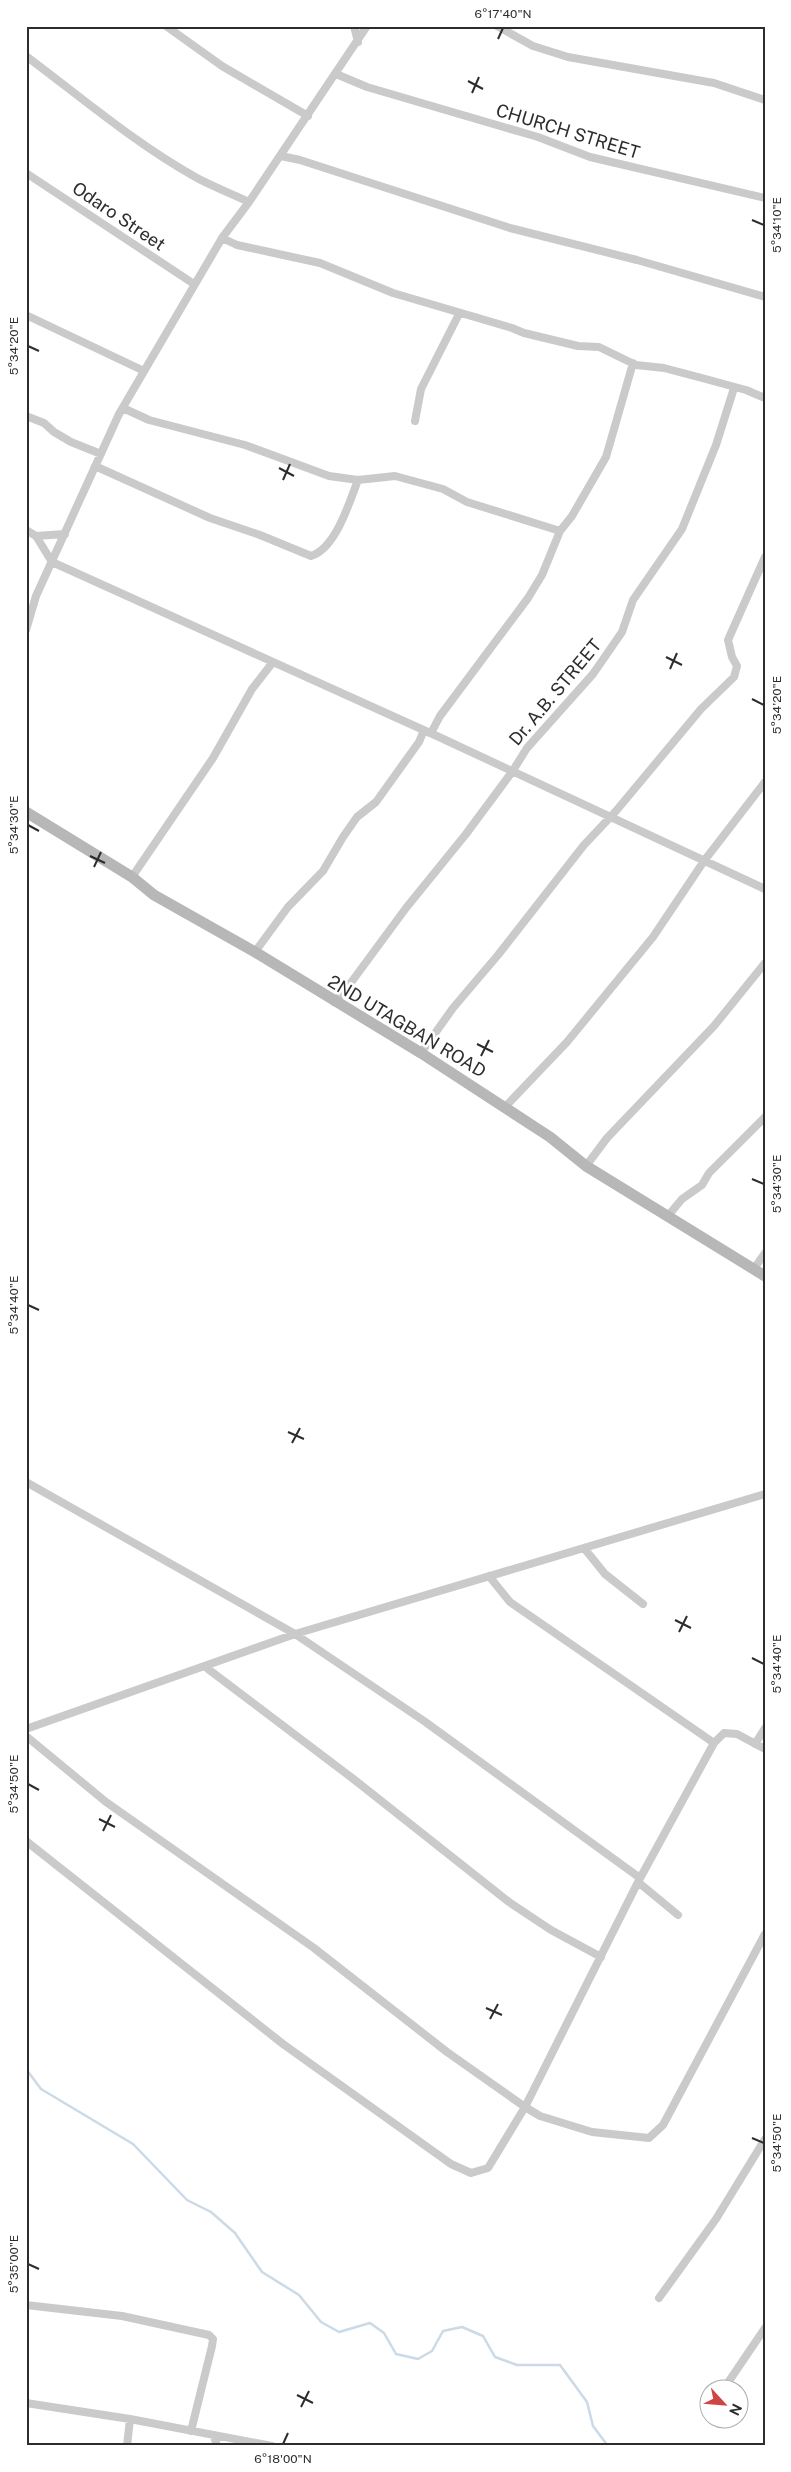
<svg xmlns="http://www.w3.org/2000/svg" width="791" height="2472" viewBox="0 0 791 2472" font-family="'Public Sans',sans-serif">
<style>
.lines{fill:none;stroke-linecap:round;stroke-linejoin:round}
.stream{stroke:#cbdae6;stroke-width:2.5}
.street{stroke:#cacaca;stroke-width:8}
.secondary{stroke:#b7b7b7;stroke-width:11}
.ticks{fill:none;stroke:#2d2d2d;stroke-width:2}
.labels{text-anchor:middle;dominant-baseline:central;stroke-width:5;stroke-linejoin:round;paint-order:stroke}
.street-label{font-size:18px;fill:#2d2d2d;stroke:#fff}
.neatline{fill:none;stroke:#2d2d2d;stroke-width:2}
.ticks-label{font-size:12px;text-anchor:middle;fill:#2d2d2d}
</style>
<rect width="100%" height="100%" fill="#fff"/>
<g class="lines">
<path class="stream" d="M 26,2069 L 41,2089 L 133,2144 L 187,2200 L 211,2212 L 235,2233 L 262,2272 L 299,2295 L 321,2322 L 339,2332 L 370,2323 L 384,2333 L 396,2354 L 418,2359 L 432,2351 L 443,2331 L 462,2327 L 483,2336 L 495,2357 L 517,2365 L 560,2365 L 587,2402 L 593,2426 L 608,2446"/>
<path class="street" d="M 166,26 L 222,66 L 308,116
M 354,26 L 358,42
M 497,26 L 533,46 L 568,57 L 714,83 L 765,100
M 26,56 C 82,98 136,144 197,178 C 214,187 232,194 249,202
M 336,74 L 367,87 L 538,137 L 590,157 L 765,198
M 281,156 L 300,160 L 510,228 L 637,260 L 765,297
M 26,173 L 194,284
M 222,238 L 237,245 L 320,263 L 393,293 L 512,328 L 524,333 L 578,346 L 599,347 L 636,365 L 664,368 L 702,378 L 746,390 L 765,398
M 26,315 L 144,371
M 123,408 L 149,420 L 245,445 L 329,476 L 358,480 L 395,476 L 443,489 L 467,502 L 560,531
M 26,416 L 44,423 L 54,432 L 71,442 L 101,454
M 415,421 L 421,389 L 459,314
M 95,466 L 210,518 L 260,535 L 311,556 C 336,548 349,503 358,480
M 26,530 L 36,536 L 52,562
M 36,536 L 65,534
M 52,562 L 439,737 L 765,889
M 26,630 L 36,596 L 119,414 L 222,238 L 249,202 L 367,26
M 431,733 L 440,716 L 528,598 L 542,575 L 560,531 L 572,516 L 606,457 L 633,363
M 132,877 L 213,758 L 252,689 L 273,662
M 255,952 L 288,907 L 323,871 L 343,837 L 357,817 L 376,802 L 419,742 L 424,730
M 334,1002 L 347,988 L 406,908 L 466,834 L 512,772 L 527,748 L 593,674 L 622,632 L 633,600 L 682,529 L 716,445 L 734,388
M 421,1053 L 453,1008 L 498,955 L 584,845 L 616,811 L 701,709 L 734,677 L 737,666 L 732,657 L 728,640 L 765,557
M 506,1106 L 567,1042 L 653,937 L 704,861 L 765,782
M 586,1166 L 607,1138 L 714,1026 L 765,963
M 667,1217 L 682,1199 L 702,1185 L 709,1173 L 765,1117
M 753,1270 L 765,1253
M 26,1482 L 295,1634 L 424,1721 L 640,1878
M 584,1548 L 605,1574 L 643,1604
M 489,1576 L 510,1602 L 714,1743
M 208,1669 L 356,1781 L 509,1902 L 551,1930 L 601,1957
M 26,1729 L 295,1634 L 765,1494
M 26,1736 L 106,1802 L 314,1948 L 447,2052 L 525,2107 L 540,2116 L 592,2132 L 649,2138 L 663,2125 L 765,1934
M 755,1744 L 765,1728
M 26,1841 L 283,2044 L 451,2164 L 471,2173 L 488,2168 L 525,2107 L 638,1882 L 714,1743 L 724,1733 L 737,1734 L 765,1749
M 638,1882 L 678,1915
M 659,2298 L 716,2219 L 765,2139
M 26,2305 L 122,2316 L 209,2335 L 213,2339 L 212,2346 L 191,2431
M 723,2390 L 765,2328
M 26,2403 L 130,2419 L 272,2446
M 214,2436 L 217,2446
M 127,2446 L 130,2419"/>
<path class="secondary" d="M 26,812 L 132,877 L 154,895 L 255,952 L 421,1053 L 550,1137 L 586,1166 L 765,1276"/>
</g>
<path class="ticks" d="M 498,39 L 503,28M 468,81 L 483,89M 472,93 L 479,77M 752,220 L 764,225M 28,346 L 39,351M 279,468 L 294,476M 283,480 L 290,464M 666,657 L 682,665M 670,669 L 677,653M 752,699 L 764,705M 28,825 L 39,831M 90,856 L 105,863M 94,867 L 101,852M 477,1044 L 493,1052M 481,1056 L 489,1040M 752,1179 L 764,1184M 28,1305 L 39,1310M 288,1432 L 304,1439M 292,1443 L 300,1428M 675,1620 L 691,1628M 679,1632 L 687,1616M 752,1658 L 764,1664M 28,1784 L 39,1790M 99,1819 L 115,1827M 103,1831 L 111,1815M 486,2008 L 502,2015M 490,2019 L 498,2004M 752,2138 L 764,2143M 28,2264 L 39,2269M 297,2395 L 313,2403M 301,2407 L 309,2391M 283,2444 L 288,2433"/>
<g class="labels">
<g class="street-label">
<text transform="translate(568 131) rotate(17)">CHURCH STREET</text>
<text transform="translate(119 216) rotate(34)">Odaro Street</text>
<text transform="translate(555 692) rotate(-50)">Dr. A.B. STREET</text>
<text transform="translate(407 1026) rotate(31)">2ND UTAGBAN ROAD</text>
</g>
</g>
<rect width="791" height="2472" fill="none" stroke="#ffffff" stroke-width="55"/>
<g transform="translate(724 2404) rotate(116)"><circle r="24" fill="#ffffff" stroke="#ababab"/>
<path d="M0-4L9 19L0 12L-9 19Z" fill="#ce4545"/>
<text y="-8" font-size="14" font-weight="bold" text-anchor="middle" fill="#2d2d2d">N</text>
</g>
<rect x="28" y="28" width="736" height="2416" class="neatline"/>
<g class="ticks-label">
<text x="503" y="18">6°17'40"N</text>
<text transform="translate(777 225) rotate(-90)" y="4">5°34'10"E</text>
<text transform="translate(14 346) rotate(-90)" y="4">5°34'20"E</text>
<text transform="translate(777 705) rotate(-90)" y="4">5°34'20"E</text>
<text transform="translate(14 825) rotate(-90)" y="4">5°34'30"E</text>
<text transform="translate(777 1184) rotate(-90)" y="4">5°34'30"E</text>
<text transform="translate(14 1305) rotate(-90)" y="4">5°34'40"E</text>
<text transform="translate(777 1664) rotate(-90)" y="4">5°34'40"E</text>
<text transform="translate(14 1784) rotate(-90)" y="4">5°34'50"E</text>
<text transform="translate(777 2143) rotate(-90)" y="4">5°34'50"E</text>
<text transform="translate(14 2264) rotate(-90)" y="4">5°35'00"E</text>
<text x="283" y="2463">6°18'00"N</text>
</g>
</svg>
